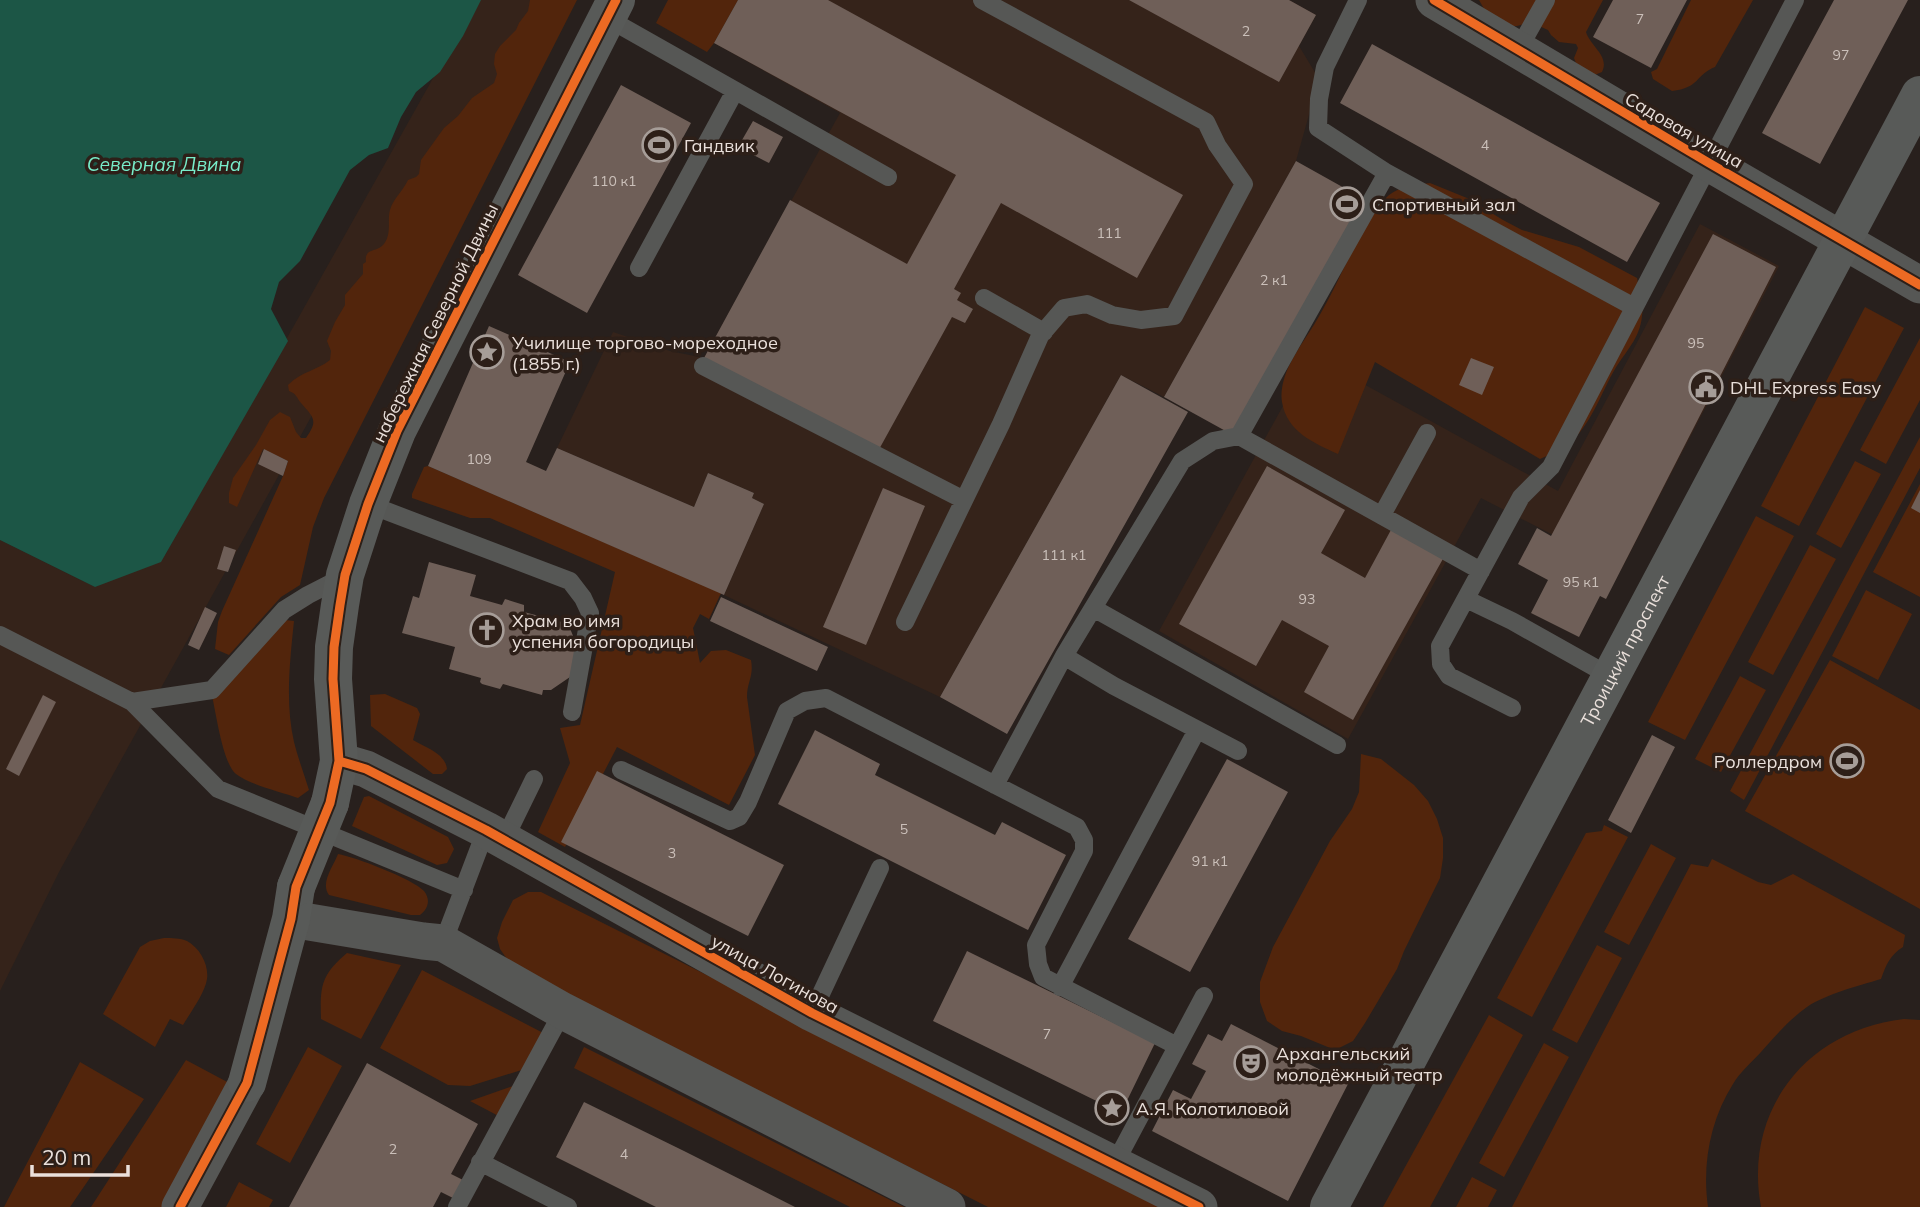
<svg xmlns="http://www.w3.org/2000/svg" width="1920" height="1207" viewBox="0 0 1920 1207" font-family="Mulish,sans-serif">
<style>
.built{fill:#35231a}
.green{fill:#52250c}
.water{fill:#1c5646}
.building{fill:#6f5f58}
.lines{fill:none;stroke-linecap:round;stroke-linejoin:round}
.lane{stroke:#565755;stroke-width:18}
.street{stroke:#565755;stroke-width:37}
.secondary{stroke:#585a58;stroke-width:38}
.secondary-bridge{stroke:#585a58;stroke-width:38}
.cycleway-casing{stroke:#2d1f18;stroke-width:13}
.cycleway{stroke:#ed6a23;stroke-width:9}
.labels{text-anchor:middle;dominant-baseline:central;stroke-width:7;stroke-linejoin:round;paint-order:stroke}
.number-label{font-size:14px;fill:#cbc0ba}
.street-label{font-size:18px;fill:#eae0db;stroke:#2d1f18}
.poi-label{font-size:18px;fill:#eae0db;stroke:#2d1f18;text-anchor:start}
.water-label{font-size:19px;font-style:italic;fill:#78edca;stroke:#2d1f18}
</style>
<rect width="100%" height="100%" fill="#28201d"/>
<path class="built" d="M 477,0 L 542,0 L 59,872 L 0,991 L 0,540 L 95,587 L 165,555 Z
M 738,0 L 1289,0 L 1316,15 L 1299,46 L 1319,79 L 1296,161 L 1164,397 L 1121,375 L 940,697 L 724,595 L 764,504 L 752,498 L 754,493 L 708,473 L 694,507 L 557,448 L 613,332 L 670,351 L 704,358 L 840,113 L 714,43 Z
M 1700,224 L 1779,266 L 1621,570 L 1481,498 L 1348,739 L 1159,631 L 1311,355 L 1558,491 Z"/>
<path class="green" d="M 530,0 L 577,0 L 324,498 L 313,527 L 300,585 L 281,597 L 229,655 L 215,649 L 218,622 L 222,611 L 283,476 L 288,461 L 263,449 L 237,507 L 229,503 L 229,493 L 233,478 L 256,445 L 270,420 L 280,412 L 290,417 L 296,432 L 301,438 L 306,438 C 319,420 313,417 301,403 C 296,397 297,394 289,391 L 288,385 C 302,371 316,371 330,360 L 331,351 L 327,341 L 335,322 L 345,305 L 345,295 L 363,274 L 363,264 L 366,262 C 364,247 377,253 384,244 C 392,233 387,221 390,210 C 393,199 403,191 408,180 L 416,177 L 419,174 L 421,160 L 444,128 L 458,116 L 472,98 L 494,83 L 497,74 L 494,64 L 495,54 L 500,46 L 516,30 L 519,23 L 528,11 Z
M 668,0 L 738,0 L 714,43 L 707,52 L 656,23 Z
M 1479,0 L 1603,0 L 1586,32 C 1590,46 1610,56 1602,72 L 1592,76 L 1576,63 L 1574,58 L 1578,48 L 1576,44 L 1559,42 L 1551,35 L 1548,30 L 1539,26 L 1528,23 L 1517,26 L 1511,26 L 1487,14 Z
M 1691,0 L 1753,0 L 1715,67 C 1695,75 1700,88 1672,91 L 1653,79 L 1651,72 L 1657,69 Z
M 1430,183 L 1467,198 L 1503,220 L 1522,230 L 1579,247 L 1637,278 C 1639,290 1644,304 1642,316 C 1640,338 1626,351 1615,369 C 1601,393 1593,420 1573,440 C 1563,449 1552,454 1540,459 L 1375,362 L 1338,454 C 1314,443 1287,432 1282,402 C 1280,391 1284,376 1289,366 C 1297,349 1313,328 1322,311 C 1339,281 1351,249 1370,220 C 1375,212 1381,202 1389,195 C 1401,186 1416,185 1430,183 Z
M 1865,307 L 1904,328 L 1799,526 L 1761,506 Z
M 1920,338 L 1920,400 L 1886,464 L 1860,450 Z
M 1920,437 L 1920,468 L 1744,800 L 1730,791 Z
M 1855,461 L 1881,474 L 1841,548 L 1816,534 Z
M 428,466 L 721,593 L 709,619 L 700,614 L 693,628 L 700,663 L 711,651 L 726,650 L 751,660 C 754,677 747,681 747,697 L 755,755 L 729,805 L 617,747 L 565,847 L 538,832 L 570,763 L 560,728 L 580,725 L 615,572 L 490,518 L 470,518 L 412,498 L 412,494 L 424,467 Z
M 1920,484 L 1920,597 L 1873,572 Z
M 1756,516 L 1794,536 L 1685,740 L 1648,722 Z
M 1810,545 L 1836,559 L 1773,675 L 1748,662 Z
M 1866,590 L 1912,614 L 1878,680 L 1832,656 Z
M 285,620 L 294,621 C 290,660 285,703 294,742 C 298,758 304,774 309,790 L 298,798 C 281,792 250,785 236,774 C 223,764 216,713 212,696 Z
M 1830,660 L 1920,710 L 1920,909 L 1745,811 Z
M 1740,676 L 1766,690 L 1721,772 L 1695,759 Z
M 385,694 L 417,708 L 420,714 L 413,740 C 426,748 445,753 447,769 L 442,774 L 433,774 L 371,726 L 370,695 Z
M 1361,754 L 1381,759 L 1414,785 L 1428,801 L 1437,819 L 1443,838 L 1443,858 L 1440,878 L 1404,951 L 1397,969 L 1365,1023 L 1353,1041 L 1335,1050 L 1301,1036 L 1282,1031 L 1267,1021 L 1260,1002 L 1260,982 L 1273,947 L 1330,841 L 1352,809 L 1359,792 Z
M 369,796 L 448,837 L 454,849 L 447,863 L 437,865 L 352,826 L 364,797 Z
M 1604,825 L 1628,837 L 1532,1017 L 1497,998 L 1586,833 L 1602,831 Z
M 1651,844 L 1676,858 L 1629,945 L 1604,932 Z
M 338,854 C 355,857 413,879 424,891 C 431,900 428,909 420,915 L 411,915 L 329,895 C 320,883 333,867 338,854 Z
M 1712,859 L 1758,882 L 1771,885 L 1793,874 L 1905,935 L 1903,947 C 1890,955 1886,965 1881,979 C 1858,986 1826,994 1807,1007 C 1789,1020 1775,1036 1761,1052 C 1752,1062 1740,1072 1733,1084 C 1710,1120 1702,1165 1708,1207 L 1512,1207 L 1691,864 L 1708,867 Z
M 528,892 L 541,892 L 1170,1207 L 988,1207 L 512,966 L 500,949 L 497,938 L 502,922 L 513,900 Z
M 164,938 C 172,938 180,938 187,941 C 200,948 209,965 207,979 C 205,993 190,1013 183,1025 L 170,1019 L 155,1047 L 103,1014 L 140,947 L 150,941 Z
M 1597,945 L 1622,958 L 1577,1043 L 1552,1030 Z
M 347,953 L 401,965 L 361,1039 L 321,1019 C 320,986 321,975 347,953 Z
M 422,970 L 549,1036 L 544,1063 L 470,1086 L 448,1085 L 380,1048 Z
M 1489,1015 L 1523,1035 L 1430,1207 L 1383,1207 Z
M 1904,1019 L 1920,1020 L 1920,1207 L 1761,1207 C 1743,1110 1807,1030 1904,1019 Z
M 1544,1043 L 1569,1057 L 1504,1177 L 1479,1163 Z
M 308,1047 L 342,1066 L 290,1163 L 256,1144 Z
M 584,1047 L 904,1207 L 850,1207 L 574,1068 Z
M 186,1060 L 231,1084 L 163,1207 L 91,1207 Z
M 80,1062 L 144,1099 L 70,1207 L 4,1207 Z
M 533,1079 L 510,1122 L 470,1101 Z
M 1472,1177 L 1497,1190 L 1488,1207 L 1456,1207 Z
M 239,1182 L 273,1200 L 269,1207 L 226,1207 Z"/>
<path class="water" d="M 0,0 L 481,0 L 463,36 L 440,72 L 416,92 L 401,117 L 388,148 L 369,155 L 350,170 L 300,261 L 279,282 L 271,309 L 288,341 L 161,562 L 95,587 L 0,540 Z"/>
<path class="building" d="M 738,0 L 828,0 L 1183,195 L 1137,278 L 1001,203 L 954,289 L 961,293 L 957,300 L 973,309 L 965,323 L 952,317 L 877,453 L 704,358 L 790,200 L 907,264 L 956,175 L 714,43 Z
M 1129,0 L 1289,0 L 1316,15 L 1279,82 Z
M 1613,0 L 1687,0 L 1651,68 L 1593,37 Z
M 1834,0 L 1908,0 L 1820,164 L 1762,133 Z
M 1372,44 L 1660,203 L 1627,262 L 1340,103 Z
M 621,85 L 691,123 L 587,313 L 518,275 Z
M 753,121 L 783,137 L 769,163 L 738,147 Z
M 1296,161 L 1364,199 L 1231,434 L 1164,397 Z
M 1713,234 L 1776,267 L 1606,599 L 1600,596 L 1579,637 L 1531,613 L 1548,580 L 1518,564 L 1537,528 L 1551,536 Z
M 489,326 L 570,362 L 526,462 L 546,471 L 557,448 L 694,507 L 708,473 L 754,493 L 752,498 L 764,504 L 724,595 L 428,466 Z
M 1471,358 L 1494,367 L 1482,395 L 1459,385 Z
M 1121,375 L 1188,412 L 1007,734 L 940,697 Z
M 264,449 L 288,461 L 283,476 L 258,464 Z
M 1267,466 L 1345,510 L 1321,553 L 1365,578 L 1392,528 L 1444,557 L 1353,720 L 1304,692 L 1329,646 L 1282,620 L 1256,666 L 1179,624 Z
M 883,488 L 925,506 L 866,645 L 823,627 Z
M 1920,490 L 1920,513 L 1911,508 Z
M 224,546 L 236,550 L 228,572 L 217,569 Z
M 429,562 L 476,575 L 470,596 L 502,605 L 505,599 L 524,605 L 524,612 L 562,622 L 569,626 L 578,648 L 570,677 L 551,690 L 543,690 L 542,695 L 503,684 L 500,689 L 482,684 L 480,682 L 481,678 L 449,669 L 455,647 L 402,633 L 413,596 L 419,598 Z
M 721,597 L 828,647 L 817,671 L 710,621 Z
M 205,607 L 217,613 L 199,650 L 188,645 Z
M 43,695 L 56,702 L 19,776 L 6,769 Z
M 815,730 L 880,764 L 875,775 L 995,835 L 1002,822 L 1066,855 L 1028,930 L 778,804 Z
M 1652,735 L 1675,747 L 1631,833 L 1608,820 Z
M 1227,759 L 1288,792 L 1190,972 L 1128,939 Z
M 597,771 L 784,865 L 748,936 L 561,842 Z
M 967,951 L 1155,1043 L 1121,1113 L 933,1021 Z
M 1231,1024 L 1348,1084 L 1288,1201 L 1152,1131 L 1173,1090 L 1191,1099 L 1206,1071 L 1192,1064 L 1208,1034 L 1222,1041 Z
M 367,1063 L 478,1124 L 451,1174 L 467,1182 L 457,1200 L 441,1192 L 433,1207 L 289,1207 Z
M 584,1102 L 684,1151 L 795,1207 L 656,1207 L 556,1157 Z"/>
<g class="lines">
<path class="lane" d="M 1358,0 L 1325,67 L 1319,99 L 1318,128 L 1387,173 L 1634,307
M 607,18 L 888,177
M 1518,50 L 1546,0
M 639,268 L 735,91
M 984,298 L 1044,332
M 703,366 L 964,500
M 1239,436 L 1387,173
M 368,504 L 570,581 L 583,598 L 590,613 L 572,712
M 1382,515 L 1427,433
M 1466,599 L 1512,621 L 1610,676
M 1093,608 L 1337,745
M 905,622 L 1001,424 L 1040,336 L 1064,308 L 1087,304 L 1112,315 L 1141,320 L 1174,316 L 1244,184 L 1217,145 L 1206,122 L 982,0
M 0,635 L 132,702 L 218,789 L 464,890
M 1064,656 L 1114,686 L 1238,751
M 132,702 L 212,690 L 284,610 L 308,595 L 345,576
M 1512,708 L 1449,676 L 1441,664 L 1440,646 L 1521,497 L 1551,467 L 1795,0
M 621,770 L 730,821 L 739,817 L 748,802 L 787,711 L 805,701 L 826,698 L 1077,827 L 1084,840 L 1084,851 L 1036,945 L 1038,964 L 1043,977 L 1177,1046
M 995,785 L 1064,656 L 1182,461 L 1213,441 L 1239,436 L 1481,571
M 507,843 L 512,824 L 534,779
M 443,943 L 486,830
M 1060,987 L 1197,730
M 812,1013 L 880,868
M 480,1162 L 568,1207
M 1114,1165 L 1204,996
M 457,1207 L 563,1011"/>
<path class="street" d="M 1434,0 L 1709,163 L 1920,285
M 339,761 L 366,769 L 486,830 L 812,1013 L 1199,1207
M 291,919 L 423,941 L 443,943 L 563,1011 L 947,1207
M 180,1207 L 247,1083"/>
<g class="secondary">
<path d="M 330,803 L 339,761 L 333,679 L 334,647 L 340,605 L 345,575 L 368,504 L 397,431 L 616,0"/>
<path d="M 247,1083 L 291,919 L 296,887"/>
<path id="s1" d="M 1329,1207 L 1920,95"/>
</g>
<path class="secondary-bridge" d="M 296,887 L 330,803"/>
<defs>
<path id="cycleway" d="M 1434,0 L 1709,163 L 1920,285
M 339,761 L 366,769 L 486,830 L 812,1013 L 1199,1207
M 180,1207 L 247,1083 L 291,919 L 296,887 L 330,803 L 339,761 L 333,679 L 334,647 L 340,605 L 345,575 L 368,504 L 397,431 L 616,0"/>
</defs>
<use href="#cycleway" class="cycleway-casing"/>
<use href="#cycleway" class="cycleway"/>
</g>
<defs>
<symbol id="stadium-ring" viewBox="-11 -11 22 22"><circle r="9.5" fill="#2d1f18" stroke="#a69d98" stroke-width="1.5"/><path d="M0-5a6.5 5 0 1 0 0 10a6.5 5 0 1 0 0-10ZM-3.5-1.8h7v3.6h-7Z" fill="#a69d98"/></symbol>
<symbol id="sight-ring" viewBox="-11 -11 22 22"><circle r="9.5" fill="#2d1f18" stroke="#a69d98" stroke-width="1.5"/><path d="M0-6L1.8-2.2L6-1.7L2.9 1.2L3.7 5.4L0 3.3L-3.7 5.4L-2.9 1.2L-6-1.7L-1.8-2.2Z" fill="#a69d98"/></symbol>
<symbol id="civic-ring" viewBox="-11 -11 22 22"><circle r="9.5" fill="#2d1f18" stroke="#a69d98" stroke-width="1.5"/><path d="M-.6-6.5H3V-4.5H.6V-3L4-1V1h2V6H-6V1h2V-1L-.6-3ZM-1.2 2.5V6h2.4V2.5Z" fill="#a69d98"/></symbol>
<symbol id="church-ring" viewBox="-11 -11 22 22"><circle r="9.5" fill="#2d1f18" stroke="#a69d98" stroke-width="1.5"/><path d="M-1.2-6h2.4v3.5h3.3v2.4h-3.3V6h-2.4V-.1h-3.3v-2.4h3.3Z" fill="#a69d98"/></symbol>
<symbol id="theatre-ring" viewBox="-11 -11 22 22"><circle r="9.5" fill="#2d1f18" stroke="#a69d98" stroke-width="1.5"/><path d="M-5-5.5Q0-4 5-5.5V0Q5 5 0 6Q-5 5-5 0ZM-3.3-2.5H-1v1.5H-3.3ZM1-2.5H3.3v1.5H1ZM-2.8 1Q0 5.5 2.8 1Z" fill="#a69d98"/></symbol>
</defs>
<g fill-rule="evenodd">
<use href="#stadium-ring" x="640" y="126" width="38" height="38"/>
<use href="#stadium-ring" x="1328" y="185" width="38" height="38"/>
<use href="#sight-ring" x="468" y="333" width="38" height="38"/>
<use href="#civic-ring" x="1687" y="368" width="38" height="38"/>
<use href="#church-ring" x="468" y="611" width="38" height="38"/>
<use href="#stadium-ring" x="1828" y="742" width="38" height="38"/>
<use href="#theatre-ring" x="1232" y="1044" width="38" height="38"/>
<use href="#sight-ring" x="1093" y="1089" width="38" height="38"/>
</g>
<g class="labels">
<g class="number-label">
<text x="1640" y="19">7</text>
<text x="1246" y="31">2</text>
<text x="1841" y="55">97</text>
<text x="1485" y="145">4</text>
<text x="614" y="181">110 к1</text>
<text x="1109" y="233">111</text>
<text x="1274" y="280">2 к1</text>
<text x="1696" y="343">95</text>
<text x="479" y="459">109</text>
<text x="1064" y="555">111 к1</text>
<text x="1581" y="582">95 к1</text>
<text x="1307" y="599">93</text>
<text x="904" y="829">5</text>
<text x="672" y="853">3</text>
<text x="1210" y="861">91 к1</text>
<text x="1047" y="1034">7</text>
<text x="393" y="1149">2</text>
<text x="624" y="1154">4</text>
</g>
<g class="street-label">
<text transform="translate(1684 130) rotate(30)">Садовая улица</text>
<text transform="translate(435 323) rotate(-64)">набережная Северной Двины</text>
<text stroke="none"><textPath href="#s1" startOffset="630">Троицкий проспект</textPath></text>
<text transform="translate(775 974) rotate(29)">улица Логинова</text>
</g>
<g class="poi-label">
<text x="684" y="145">Гандвик</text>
<text x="1372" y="204">Спортивный зал</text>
<text x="512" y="342">Училище торгово-мореходное<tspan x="512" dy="21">(1855 г.)</tspan></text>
<text x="1730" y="387">DHL Express Easy</text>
<text x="512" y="620">Храм во имя<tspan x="512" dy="21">успения богородицы</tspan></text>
<text x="1822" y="761" text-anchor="end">Роллердром</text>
<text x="1276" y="1053">Архангельский<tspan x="1276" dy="21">молодёжный театр</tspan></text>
<text x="1136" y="1108">А.Я. Колотиловой</text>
</g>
<g class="water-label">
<text x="164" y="164">Северная Двина</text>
</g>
</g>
<path d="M32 1165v10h96v-10" fill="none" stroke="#eae0db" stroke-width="3.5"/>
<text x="42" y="1165" font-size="21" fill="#eae0db" stroke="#2d1f18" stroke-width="5" paint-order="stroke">20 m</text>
</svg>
